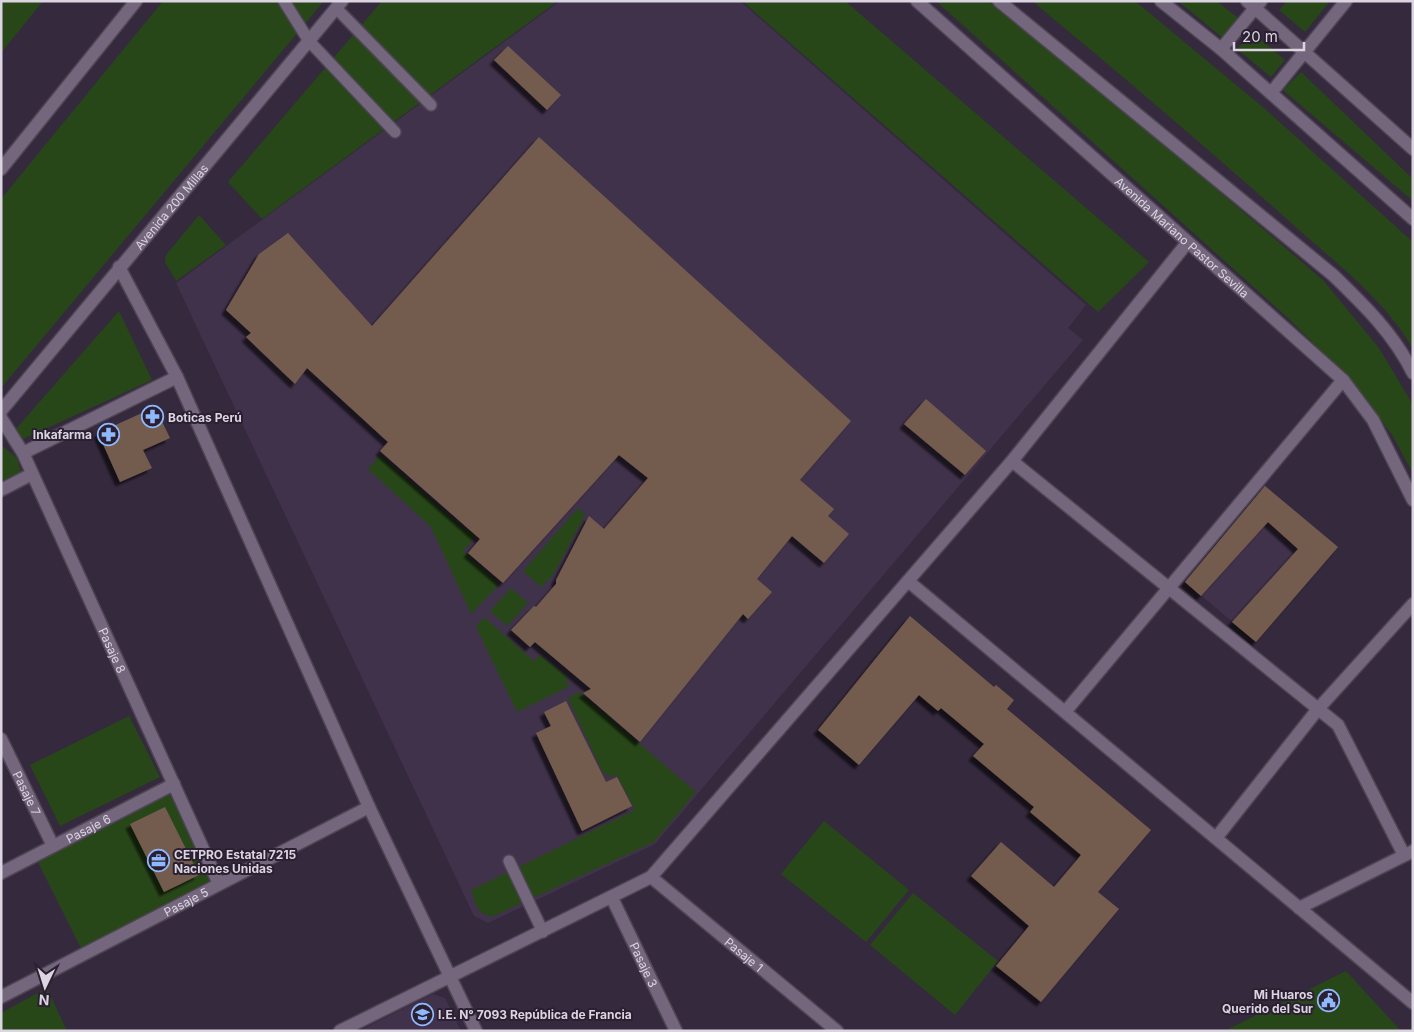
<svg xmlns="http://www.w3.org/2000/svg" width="1414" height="1032" viewBox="0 0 1414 1032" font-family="Inter,sans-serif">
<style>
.built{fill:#41324b}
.green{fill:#284719}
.building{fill:#735c4e;filter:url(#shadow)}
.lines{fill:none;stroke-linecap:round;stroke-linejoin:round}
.service-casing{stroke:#4e4454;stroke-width:14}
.minor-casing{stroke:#4e4454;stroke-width:15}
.secondary-casing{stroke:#4e4454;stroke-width:15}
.service{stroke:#74677d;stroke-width:11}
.minor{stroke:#74677d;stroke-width:12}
.secondary{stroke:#74677d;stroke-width:12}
.labels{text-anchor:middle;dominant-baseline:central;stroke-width:4;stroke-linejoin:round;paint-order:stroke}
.street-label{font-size:12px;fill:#dbd4e1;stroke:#2b2032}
.poi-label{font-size:12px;font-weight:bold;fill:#dbd4e1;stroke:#2b2032;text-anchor:start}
</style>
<defs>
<filter id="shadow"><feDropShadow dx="-4.5" dy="4.5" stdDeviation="1" flood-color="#0009"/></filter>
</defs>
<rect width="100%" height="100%" fill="#35293d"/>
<path class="built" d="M 560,1 L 740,1 L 1086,305 L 1068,328 L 1083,340 L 655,844 L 488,923 L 474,916 L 176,283 Z
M 1263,484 L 1338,547 L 1256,642 L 1182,579 Z
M 433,994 L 445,998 L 461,1031 L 359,1031 Z"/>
<path class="green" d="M 1,1 L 43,1 L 1,53 Z
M 163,1 L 324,1 L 1,388 L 1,199 Z
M 382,1 L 558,1 L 262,219 L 228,182 Z
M 742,1 L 845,1 L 1149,262 L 1098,312 Z
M 936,1 L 989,1 L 1127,113 L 1323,280 L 1379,348 L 1413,405 L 1413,474 L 1393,436 L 1350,380 L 1288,318 Z
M 1032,1 L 1135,1 L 1265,109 L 1413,242 L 1413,349 C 1384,298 1332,260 1289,221 C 1205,146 1119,73 1032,1 Z
M 1178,1 L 1217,1 L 1239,19 L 1223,38 Z
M 1287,1 L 1330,1 L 1305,32 L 1279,10 Z
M 1252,32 L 1285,60 L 1271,77 L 1237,49 Z
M 1301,72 L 1413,179 L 1413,201 L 1283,90 Z
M 199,215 L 226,245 L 176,281 L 165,262 L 166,255 Z
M 119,311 L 152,380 L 23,439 L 15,430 Z
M 1,445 L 17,458 L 21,472 L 1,481 Z
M 380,455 L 468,532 L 527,465 L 533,470 L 463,551 L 500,584 L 471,614 L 431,527 L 368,469 Z
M 578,508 L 585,515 L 553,575 L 541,587 L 523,571 Z
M 511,588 L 528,603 L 507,626 L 490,611 Z
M 484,617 L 534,661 L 540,655 L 568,677 L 565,682 L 570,686 L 517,712 L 476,627 Z
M 579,692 L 696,792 L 654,842 L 494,916 C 477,916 476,904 471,890 L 635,810 L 617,775 L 612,777 L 603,773 L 568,698 Z
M 129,716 L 160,777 L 60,826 L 30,765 Z
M 170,794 L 214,881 L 81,948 L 37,860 Z
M 824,821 L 909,890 L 866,942 L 781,874 Z
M 913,893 L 998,961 L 955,1015 L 870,945 Z
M 1346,971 L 1401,1031 L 1224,1031 Z
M 47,988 L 67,1031 L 4,1031 L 1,1028 L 1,1013 Z"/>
<path class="building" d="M 508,46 L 561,95 L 547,110 L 494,60 Z
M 539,137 L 851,421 L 800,480 L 834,509 L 828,516 L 849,534 L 824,563 L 792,536 L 757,579 L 772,592 L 748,619 L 743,614 L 640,742 L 583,693 L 591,689 L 535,642 L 530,647 L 511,630 L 534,606 L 536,607 L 556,584 L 556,580 L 589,516 L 604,529 L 648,478 L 619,455 L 503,583 L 468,553 L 480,539 L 380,451 L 388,442 L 307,368 L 295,384 L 246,337 L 251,333 L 226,310 L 259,254 L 288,233 L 372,326 Z
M 926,399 L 986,451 L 965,475 L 904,424 Z
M 155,407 L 170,438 L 143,450 L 152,468 L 120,482 L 98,433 Z
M 1265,486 L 1338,547 L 1256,642 L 1232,622 L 1298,549 L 1268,522 L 1201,596 L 1185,582 Z
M 910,616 L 994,687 L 996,685 L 1014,700 L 1007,709 L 1151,830 L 1098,892 L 1119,909 L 1041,1002 L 996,966 L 1029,926 L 971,876 L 1001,842 L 1054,887 L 1081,855 L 1030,812 L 1034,807 L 973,756 L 984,744 L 941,708 L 938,711 L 919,695 L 859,765 L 818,730 Z
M 566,701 L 606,782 L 617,777 L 632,806 L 582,831 L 536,733 L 551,726 L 544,712 Z
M 165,807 L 199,875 L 164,892 L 130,824 Z"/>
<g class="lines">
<defs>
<path id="service" d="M 284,1 L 309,41 L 395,132
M 336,8 L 431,105
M 509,861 L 543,932"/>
<g id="minor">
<path id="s1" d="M 917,1 L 1343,380 L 1373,420 L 1413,500"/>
<path d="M 1247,1 L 1413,149"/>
<path d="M 1221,49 L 1261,1"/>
<path d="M 1271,93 L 1346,1"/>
<path d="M 119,267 L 177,377 L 369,807 L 476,1031"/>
<path id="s2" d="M 1,418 L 23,453 L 219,884"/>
<path d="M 23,453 L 177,377"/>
<path d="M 1012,461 L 1338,725 L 1404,855"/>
<path d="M 1,490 L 32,474"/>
<path d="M 908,581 L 1413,1003"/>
<path d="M 1065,712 L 1343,380"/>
<path id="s3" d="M 1,739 L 53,846"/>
<path d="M 1216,838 L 1318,709 L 1413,604"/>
<path id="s4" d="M 1,873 L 174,784"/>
<path id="s5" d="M 651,877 L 837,1031"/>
<path id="s6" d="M 612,898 L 676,1031"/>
<path d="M 1299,908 L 1413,851"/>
<path id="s7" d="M 1,997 L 369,807"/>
<path d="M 340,1031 L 651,877 L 1012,461 L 1187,243"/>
</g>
<g id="secondary">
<path d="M 999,1 L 1333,275 C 1364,305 1394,334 1413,373"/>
<path d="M 1161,1 L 1221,49 L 1413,219"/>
<path d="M 1,169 L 136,1"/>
<path id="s8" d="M 1,411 L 342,1"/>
</g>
</defs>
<use href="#service" class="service-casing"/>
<use href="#minor" class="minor-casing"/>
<use href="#secondary" class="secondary-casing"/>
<use href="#service" class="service"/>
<use href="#minor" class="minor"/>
<use href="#secondary" class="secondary"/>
</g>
<defs>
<symbol id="pharmacy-ring" viewBox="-11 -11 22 22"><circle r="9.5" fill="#2b2032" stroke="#8fb8fd" stroke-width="1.5"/><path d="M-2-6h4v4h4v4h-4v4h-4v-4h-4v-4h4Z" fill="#8fb8fd"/></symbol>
<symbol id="office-ring" viewBox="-11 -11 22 22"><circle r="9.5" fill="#2b2032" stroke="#8fb8fd" stroke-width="1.5"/><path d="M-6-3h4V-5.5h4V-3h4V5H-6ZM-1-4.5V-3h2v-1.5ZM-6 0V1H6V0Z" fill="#8fb8fd"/></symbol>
<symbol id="civic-ring" viewBox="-11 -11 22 22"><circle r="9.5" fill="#2b2032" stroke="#8fb8fd" stroke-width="1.5"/><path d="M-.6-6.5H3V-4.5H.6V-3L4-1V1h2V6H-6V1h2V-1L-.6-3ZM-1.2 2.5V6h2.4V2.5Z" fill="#8fb8fd"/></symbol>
<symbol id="school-ring" viewBox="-11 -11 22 22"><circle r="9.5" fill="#2b2032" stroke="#8fb8fd" stroke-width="1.5"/><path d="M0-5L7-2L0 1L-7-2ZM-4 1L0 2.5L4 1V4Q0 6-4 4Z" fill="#8fb8fd"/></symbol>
</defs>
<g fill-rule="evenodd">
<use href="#pharmacy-ring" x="140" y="404" width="25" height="25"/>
<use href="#pharmacy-ring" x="96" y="422" width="25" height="25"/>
<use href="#office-ring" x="146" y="848" width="25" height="25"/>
<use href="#civic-ring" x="1316" y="988" width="25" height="25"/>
<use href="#school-ring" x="410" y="1002" width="25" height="25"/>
</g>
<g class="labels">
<g class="street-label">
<text stroke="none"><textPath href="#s8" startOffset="266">Avenida 200 Millas</textPath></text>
<text stroke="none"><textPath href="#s1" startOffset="355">Avenida Mariano Pastor Sevilla</textPath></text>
<text stroke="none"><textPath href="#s2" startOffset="258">Pasaje 8</textPath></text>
<text stroke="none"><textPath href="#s3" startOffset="60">Pasaje 7</textPath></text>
<text stroke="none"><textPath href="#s4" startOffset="98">Pasaje 6</textPath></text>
<text stroke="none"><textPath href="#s7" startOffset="208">Pasaje 5</textPath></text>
<text stroke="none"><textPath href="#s5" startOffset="121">Pasaje 1</textPath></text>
<text stroke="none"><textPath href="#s6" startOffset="74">Pasaje 3</textPath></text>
</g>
<g class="poi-label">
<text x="168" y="417">Boticas Perú</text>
<text x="92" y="434" text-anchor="end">Inkafarma</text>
<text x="174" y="854">CETPRO Estatal 7215<tspan x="174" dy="14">Naciones Unidas</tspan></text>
<text x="1313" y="994" text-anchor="end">Mi Huaros<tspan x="1313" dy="14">Querido del Sur</tspan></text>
<text x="438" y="1014">I.E. N° 7093 República de Francia</text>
</g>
</g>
<rect width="1414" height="1032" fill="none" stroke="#dbd4e1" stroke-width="5"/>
<g transform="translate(45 987) rotate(184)" stroke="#2b2032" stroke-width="4" paint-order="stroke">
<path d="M0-4L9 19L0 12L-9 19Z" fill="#dbd4e1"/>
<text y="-8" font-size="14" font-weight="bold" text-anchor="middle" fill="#dbd4e1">N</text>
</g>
<path d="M1234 42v8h70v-8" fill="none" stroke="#dbd4e1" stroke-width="2.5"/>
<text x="1242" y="42" font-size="15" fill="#dbd4e1" stroke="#2b2032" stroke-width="4" paint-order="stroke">20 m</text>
</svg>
